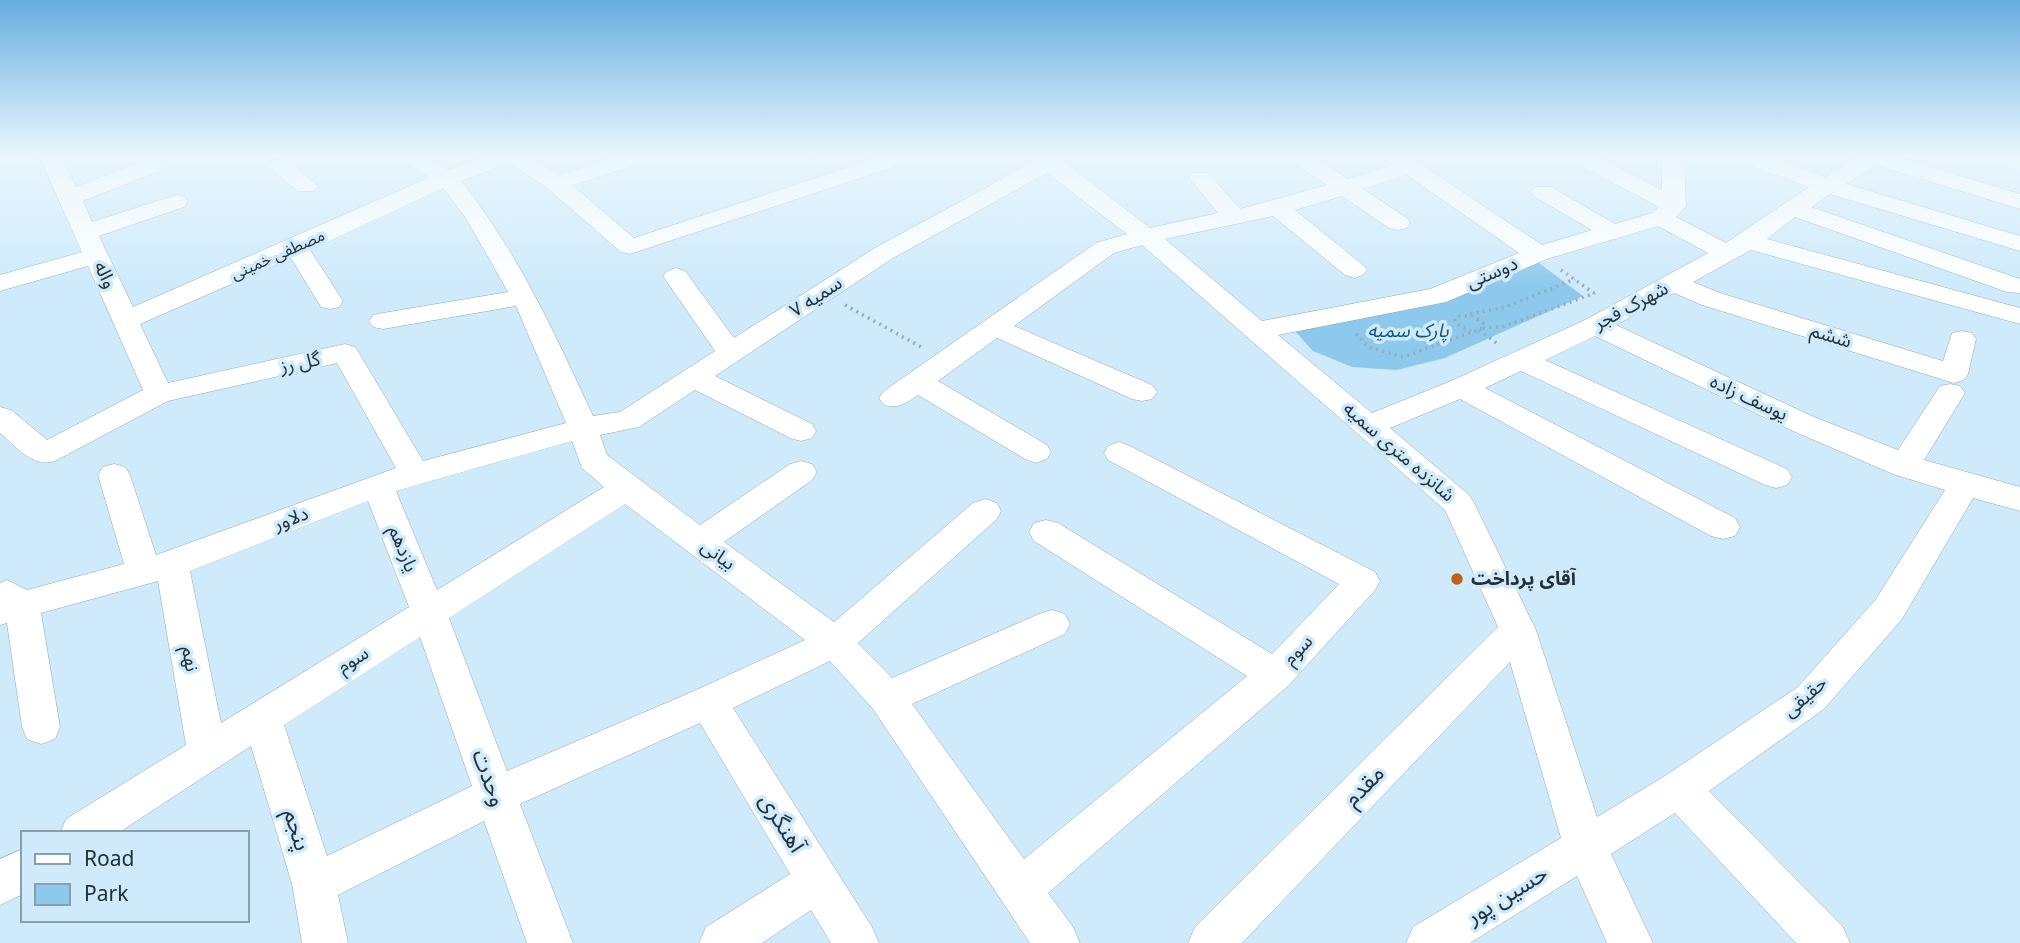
<svg xmlns="http://www.w3.org/2000/svg" width="2020" height="943" viewBox="0 0 2020 943" font-family="Georgia,'Noto Sans Arabic',serif">
<style>
.green{fill:#8dc9ec}
.lines{fill:none;stroke-linecap:round;stroke-linejoin:round}
.minor-casing{stroke:#8ea9b9;stroke-width:1}
.path{stroke:#96acb9;stroke-width:3.5;stroke-dasharray:2 4.5;stroke-linecap:butt}
.minor{fill:#fff;fill-rule:evenodd}
.poi-dot{fill:#bf601a;stroke:#ceeafb;stroke-width:2.5}
.labels{text-anchor:middle;dominant-baseline:central;stroke-width:7;stroke-linejoin:round;paint-order:stroke}
.far-street-label{font-size:16px;fill:#252f36;stroke:#ceeafb}
.street-label{font-size:19px;fill:#252f36;stroke:#ceeafb}
.park-label{font-size:19px;font-style:italic;fill:#0f587a;stroke:#ceeafb}
.poi-label{font-size:19px;font-weight:bold;fill:#252f36;stroke:#ceeafb;text-anchor:start}
.near-street-label{font-size:23px;fill:#252f36;stroke:#ceeafb}
</style>
<rect width="100%" height="100%" fill="#ceeafb"/>
<path class="green" d="M 1535,260 L 1583,296 L 1445,358 L 1397,370 L 1352,367 L 1313,351 L 1291,327 L 1449,287 Z"/>
<g class="lines">
<defs>
<path id="minor" d="M 39,156 L 61,156 L 76,187 L 143,161 L 159,161 L 162,166 L 159,171 L 83,201 L 92,222 L 176,195 L 184,197 L 188,202 L 184,207 L 99,236 L 133,307 L 430,177 L 402,161 L 399,156 L 425,156 L 449,170 L 487,156 L 529,156 L 558,175 L 619,156 L 652,156 L 649,161 L 572,185 L 634,238 L 883,156 L 915,156 L 912,161 L 630,254 L 621,252 L 547,188 L 510,163 L 461,181 C 518,252 555,334 593,416 L 620,412 L 715,351 L 663,276 L 667,271 L 676,268 L 685,271 L 734,338 L 875,248 L 1033,162 L 1028,156 L 1058,157 L 1150,228 L 1218,213 L 1189,178 L 1192,173 L 1208,173 L 1240,209 L 1327,185 L 1291,161 L 1288,156 L 1313,156 L 1348,179 L 1393,165 L 1383,156 L 1408,156 L 1542,245 L 1592,230 L 1535,197 L 1531,192 L 1535,187 L 1551,187 L 1615,224 L 1652,213 L 1659,207 L 1573,161 L 1570,156 L 1597,156 L 1662,190 L 1662,156 L 1684,156 L 1686,206 L 1676,217 L 1726,243 L 1809,187 L 1737,161 L 1734,156 L 1765,156 L 1825,177 L 1860,156 L 1893,156 L 2020,194 L 2020,209 L 1876,165 L 1846,184 L 2020,236 L 2020,251 L 1830,194 L 1811,207 L 2020,279 L 2020,293 L 2007,292 L 1795,217 L 1767,239 L 2020,308 L 2020,324 L 1751,250 L 1693,282 L 1720,293 L 1943,361 L 1952,333 L 1962,331 L 1972,333 L 1976,339 L 1968,374 L 1964,380 L 1954,383 L 1944,380 L 1702,305 L 1674,293 L 1616,325 L 1814,417 L 1898,450 L 1940,386 L 1950,384 L 1960,386 L 1965,393 L 1924,460 L 2020,487 L 2020,511 L 1973,498 L 1902,619 L 1824,709 L 1709,791 L 1843,927 L 1850,943 L 1796,943 L 1675,813 L 1611,854 L 1653,943 L 1607,943 L 1577,876 L 1470,943 L 1406,943 L 1413,927 L 1561,838 L 1510,662 L 1242,943 L 1188,943 L 1195,927 L 1498,627 L 1445,510 L 1142,245 L 1114,253 L 1014,326 L 1152,385 L 1157,392 L 1152,399 L 1142,401 L 1132,399 L 997,338 L 938,381 L 1047,445 L 1051,452 L 1047,459 L 1036,463 L 1025,459 L 918,395 C 906,403 899,409 884,405 L 879,398 L 884,391 L 1096,243 L 1127,234 L 1047,173 L 893,258 L 715,376 L 812,424 L 816,431 L 812,438 L 801,441 L 790,438 L 695,390 L 639,427 L 600,435 L 607,455 L 700,525 L 790,464 L 801,461 L 812,464 L 817,472 L 812,480 L 724,542 L 834,622 L 973,503 L 985,499 L 997,503 L 1001,511 L 997,519 L 858,643 L 892,678 L 1039,614 L 1052,610 L 1065,614 L 1070,624 L 1065,634 L 912,704 L 1024,859 L 1247,676 L 1034,541 L 1029,532 L 1034,523 L 1046,520 L 1058,523 L 1272,654 L 1339,584 L 1108,460 L 1104,453 L 1108,446 L 1119,442 L 1130,446 L 1375,572 L 1380,581 L 1375,590 L 1288,686 L 1048,893 L 1073,927 L 1080,943 L 1030,943 L 873,709 L 830,661 L 733,708 L 872,927 L 879,943 L 831,943 L 811,910 L 762,943 L 699,943 L 706,927 L 790,874 L 700,723 L 520,804 L 573,943 L 527,943 L 484,821 L 338,895 L 348,943 L 302,943 L 292,884 L 251,746 L 118,833 L 60,833 L 66,819 L 186,745 L 158,581 L 41,613 L 60,727 L 55,739 L 41,744 L 27,739 L 22,727 L 7,623 L 0,625 L 0,583 L 7,580 L 27,590 L 124,564 L 98,475 L 103,467 L 114,464 L 125,467 L 130,475 L 156,555 L 396,468 L 337,363 L 168,401 L 55,461 C 32,468 17,447 0,433 L 0,407 L 11,410 L 47,440 L 143,390 L 88,266 L 0,291 L 0,275 L 82,252 ZM 1407,175 L 1519,253 L 1430,289 L 1262,321 L 1165,239 L 1273,216 L 1345,275 L 1354,278 L 1363,275 L 1367,270 L 1363,265 L 1295,210 L 1342,196 L 1389,228 L 1398,230 L 1407,228 L 1410,223 L 1407,218 L 1363,189 ZM 443,188 L 466,218 L 508,292 L 383,313 L 373,315 L 369,321 L 373,327 L 383,329 L 516,306 L 566,423 L 423,461 L 359,353 L 355,347 L 345,344 L 168,383 L 140,324 L 291,258 L 321,307 L 330,309 L 339,307 L 343,301 L 310,250 ZM 1658,226 L 1708,253 L 1585,320 L 1451,381 L 1372,413 L 1278,335 L 1446,302 L 1547,259 ZM 1595,336 L 1793,431 L 1893,474 L 1945,490 L 1876,599 L 1798,687 L 1665,776 L 1597,817 L 1536,630 L 1474,503 L 1469,495 L 1390,428 L 1460,399 L 1711,536 L 1723,539 L 1735,536 L 1740,527 L 1735,518 L 1485,388 L 1521,371 L 1765,485 L 1776,488 L 1787,485 L 1792,477 L 1787,469 L 1545,360 ZM 572,441 L 582,468 L 604,487 L 437,590 L 396,491 ZM 368,501 L 409,607 L 221,723 L 190,571 ZM 625,504 L 805,640 L 694,691 L 507,771 L 449,618 ZM 420,637 L 472,786 L 327,856 L 284,725 Z
M 289,156 L 320,156 L 317,161 L 296,168 L 318,186 L 314,191 L 298,191 L 268,167 L 271,162 Z
M 813,156 L 836,156 L 837,157 L 834,162 C 825,164 818,164 813,156 Z
M 1984,156 L 2020,157 L 2020,171 L 1987,161 Z
M 23,849 L 23,894 L 0,905 L 0,859 Z"/>
</defs>
<use href="#minor" class="minor-casing"/>
<path class="path" d="M 1561,270 L 1594,293
M 845,305 L 923,348
M 1470,314 L 1506,307 L 1575,279
M 1483,328 L 1502,327 L 1595,293
M 1479,330 L 1498,344
M 1356,334 L 1368,347 L 1403,357 L 1483,328 L 1483,323 L 1473,316 L 1458,316 L 1455,320 L 1457,324 L 1471,331"/>
<use href="#minor" class="minor"/>
</g>
<linearGradient id="sky" x2="0" y2="1"><stop stop-color="#67ade0"/><stop offset="0.54" stop-color="#e9f6fd"/><stop offset="1" stop-color="#e9f6fd" stop-opacity="0"/></linearGradient>
<rect width="2020" height="288" fill="url(#sky)"/>
<circle class="poi-dot" cx="1457" cy="579" r="7"/>
<g class="labels">
<g class="far-street-label">
<text transform="translate(278 255) rotate(-24)">مصطفی خمینی</text>
</g>
<g class="street-label">
<text transform="translate(1492 273) rotate(-23)">دوستی</text>
<text transform="translate(105 275) rotate(65)">واله</text>
<text transform="translate(816 297) rotate(-33)">سمیه ۷</text>
<text transform="translate(1631 306) rotate(-28)">شهرک فجر</text>
<text transform="translate(1831 336) rotate(17)">ششم</text>
<text transform="translate(300 363) rotate(-12)">گل رز</text>
<text transform="translate(1749 398) rotate(25)">یوسف زاده</text>
<text transform="translate(1399 452) rotate(41)">شانزده متری سمیه</text>
<text transform="translate(291 519) rotate(-21)">دلاور</text>
<text transform="translate(403 549) rotate(68)">یازدهم</text>
<text transform="translate(718 555) rotate(36)">بیانی</text>
<text transform="translate(1298 650) rotate(-47)">سوم</text>
<text transform="translate(190 659) rotate(80)">نهم</text>
<text transform="translate(353 660) rotate(-32)">سوم</text>
<text transform="translate(1805 697) rotate(-41)">حقیقی</text>
</g>
<g class="park-label">
<text x="1408" y="331">پارک سمیه</text>
</g>
<g class="poi-label">
<text x="1471" y="579">آقای پرداخت</text>
</g>
<g class="near-street-label">
<text transform="translate(489 778) rotate(70)">وحدت</text>
<text transform="translate(1364 786) rotate(-46)">مقدم</text>
<text transform="translate(782 823) rotate(58)">آهنگری</text>
<text transform="translate(297 830) rotate(73)">پنجم</text>
<text transform="translate(1507 895) rotate(-32)">حسین پور</text>
</g>
</g>
<rect x="21" y="831" width="228" height="91" fill="#ceeafb" stroke="#8a9fac" stroke-width="2"/>
<rect x="35" y="854" width="35" height="10" fill="#ffffff" stroke="#8a9fac" stroke-width="2"/>
<text x="84" y="866" font-size="21" fill="#252f36">Road</text>
<rect x="35" y="884" width="35" height="21" fill="#8dc9ec" stroke="#8a9fac" stroke-width="2"/>
<text x="84" y="901" font-size="21" fill="#252f36">Park</text>
</svg>
